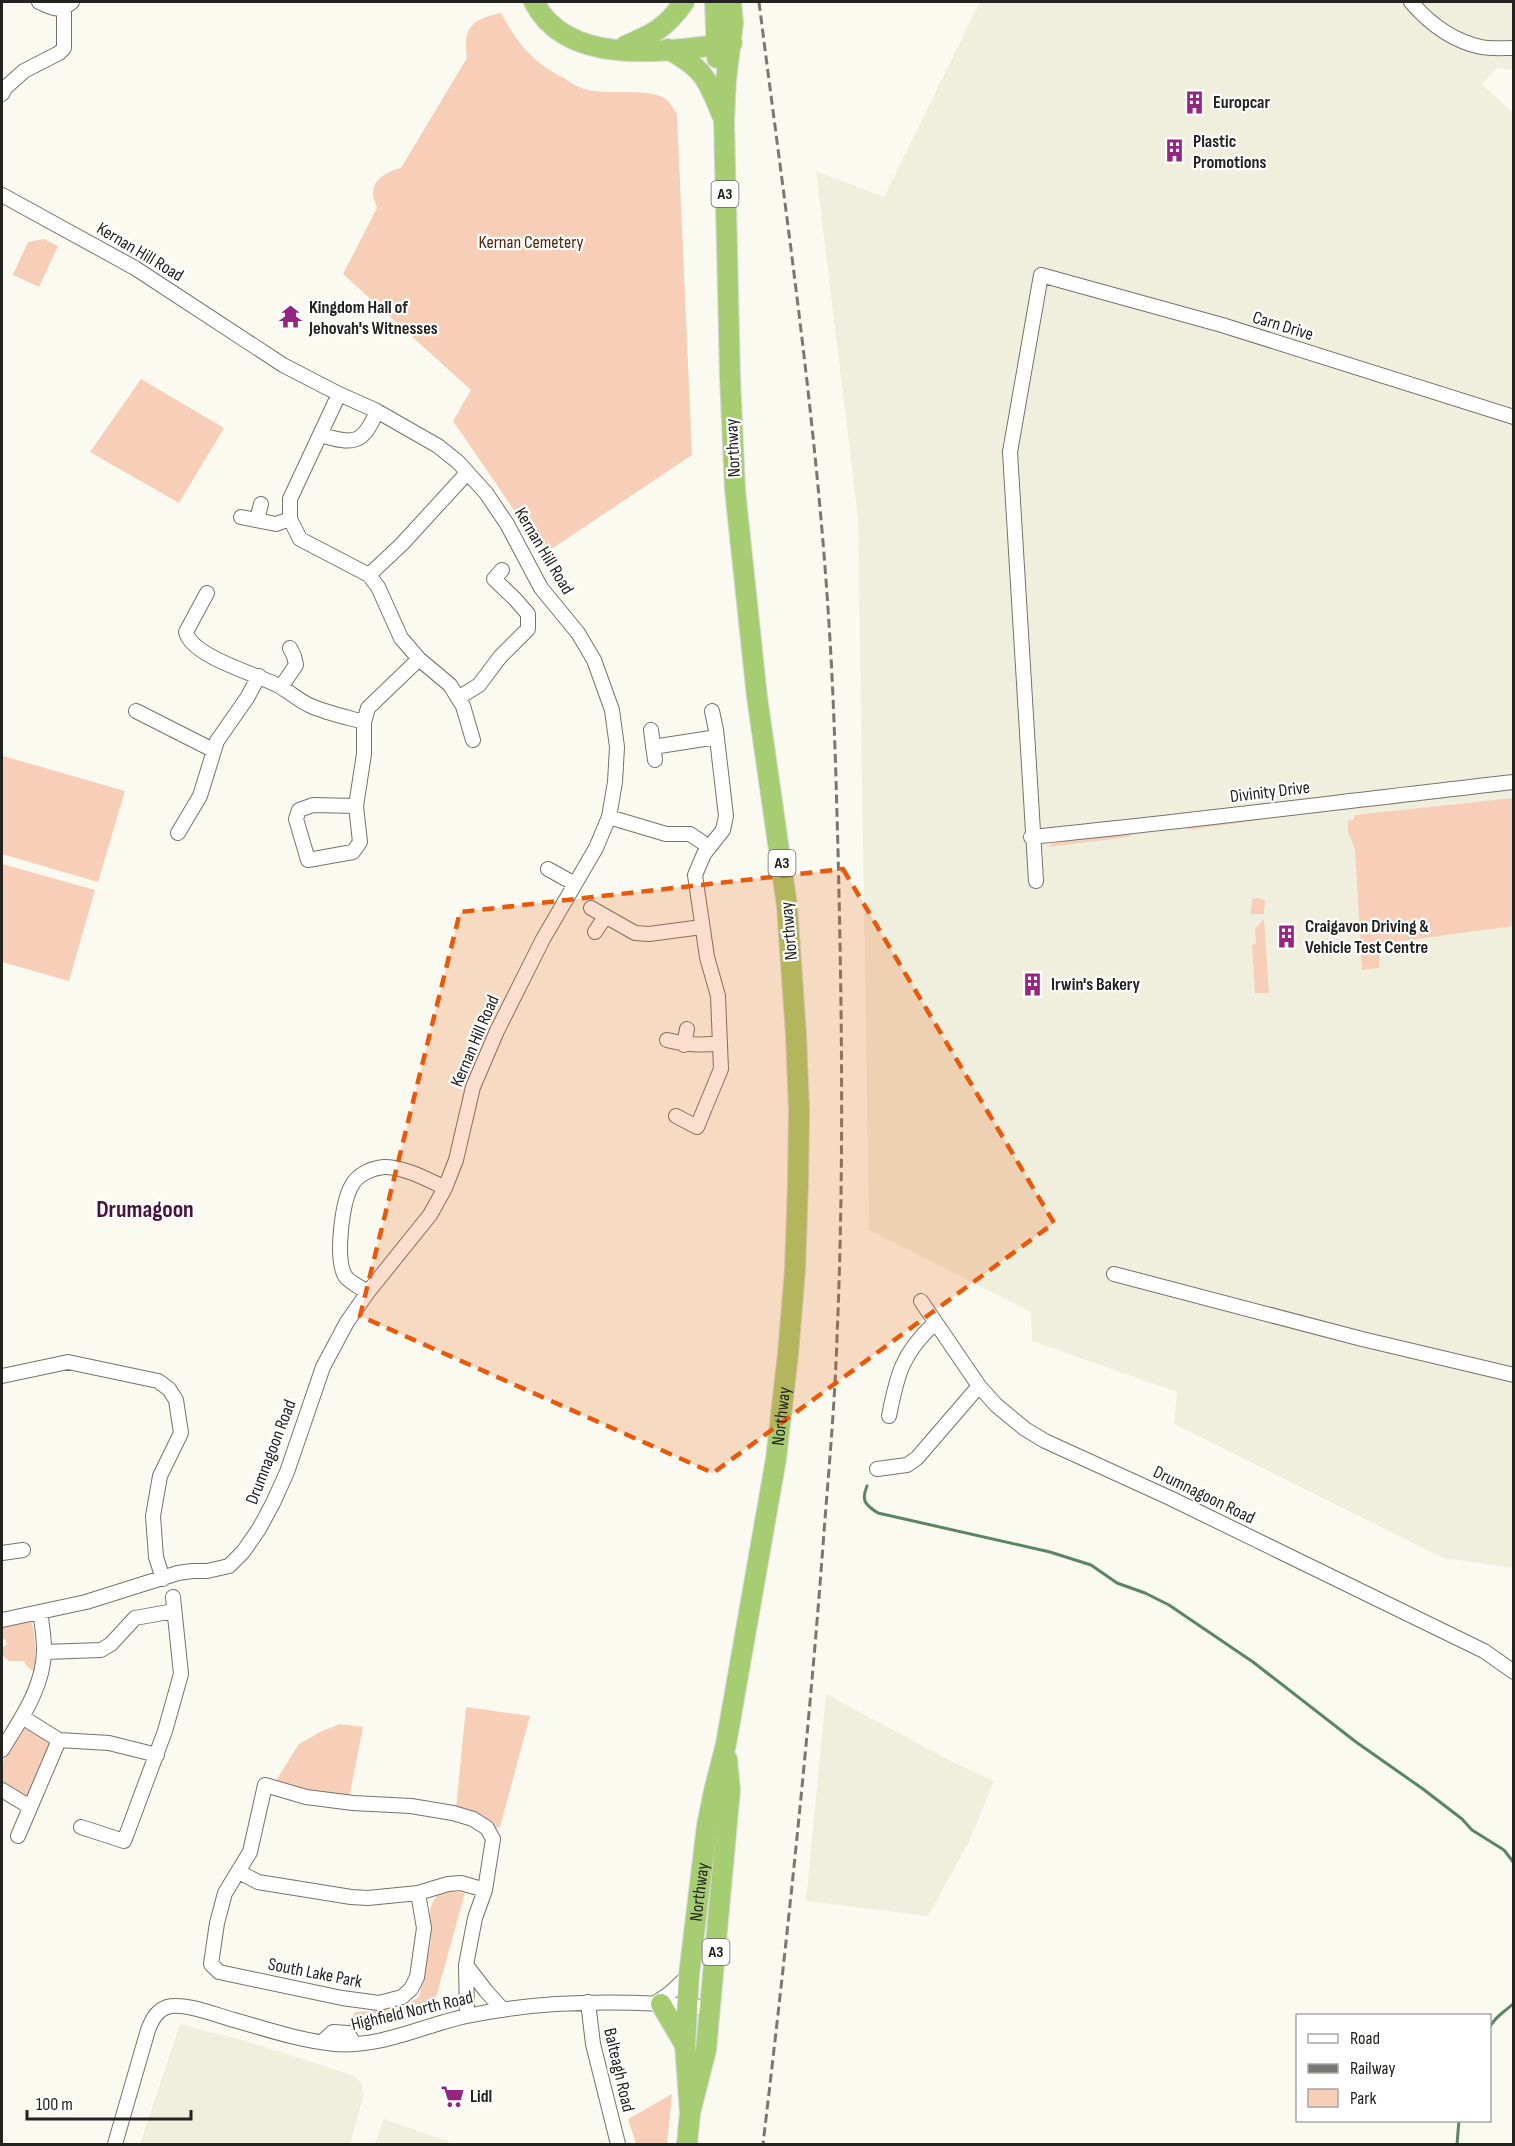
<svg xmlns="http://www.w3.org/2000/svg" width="1515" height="2146" viewBox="0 0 1515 2146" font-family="'Sofia Sans Condensed',sans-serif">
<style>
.built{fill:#f0efde}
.green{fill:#f7ceb7}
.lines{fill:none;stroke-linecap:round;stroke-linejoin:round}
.stream{stroke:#5a8566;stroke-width:3}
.minor-casing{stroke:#74736b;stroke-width:16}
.highway-casing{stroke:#d7d7d7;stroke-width:22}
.minor{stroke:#fff;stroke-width:14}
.highway{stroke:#a7cd72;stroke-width:20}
.rail{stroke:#787872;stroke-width:3;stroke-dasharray:9 4.5;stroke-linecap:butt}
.marked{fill:#e8590c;fill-opacity:0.2;stroke:#e8590c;stroke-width:4.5;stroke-dasharray:12 8;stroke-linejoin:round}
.labels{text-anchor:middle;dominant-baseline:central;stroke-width:4.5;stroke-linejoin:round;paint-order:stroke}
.shield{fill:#fff;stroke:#656563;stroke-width:1.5}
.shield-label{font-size:16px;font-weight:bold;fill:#232320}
.poi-label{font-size:18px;font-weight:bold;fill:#232320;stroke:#fff;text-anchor:start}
.park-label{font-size:18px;fill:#4e260a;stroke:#fff}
.street-label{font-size:18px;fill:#232320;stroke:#fff}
.district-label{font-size:24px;font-weight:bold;fill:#49133f;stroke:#fff}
</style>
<rect width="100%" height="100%" fill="#fbfaf1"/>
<path class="built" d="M 980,2 L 1513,2 L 1513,70 L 1497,68 L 1482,84 L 1514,114 L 1513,1568 L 1443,1558 L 1174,1424 L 1177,1392 L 1032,1341 L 1031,1312 L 869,1230 L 858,518 L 816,171 L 884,197 Z
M 826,1694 L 949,1760 L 994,1781 L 969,1842 L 928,1916 L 806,1901 Z
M 180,2024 L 249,2042 L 352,2075 L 361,2082 L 364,2094 L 350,2144 L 140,2144 Z
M 384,2119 L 455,2144 L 375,2144 Z"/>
<path class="green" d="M 501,13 C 518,44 532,62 564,78 C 570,82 577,87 584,89 C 607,96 656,86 669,102 C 672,106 674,110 677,114 L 692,455 L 544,554 L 453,421 L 471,390 L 343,274 L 377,208 C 376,204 373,198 373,194 C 373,178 389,171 401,168 L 467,58 C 462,27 473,19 501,13 Z
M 44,239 L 58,246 L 39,287 L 13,275 L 28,242 Z
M 141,379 L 224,428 L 179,503 L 90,452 Z
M 3,756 L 125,791 L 98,882 L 2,854 L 2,763 Z
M 1513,788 L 1513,790 L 1343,810 L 1345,808 Z
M 1513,798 L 1513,926 L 1380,944 L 1379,968 L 1362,970 L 1355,849 L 1348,831 L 1348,821 L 1353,820 L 1355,815 Z
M 1254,818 L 1259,820 L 1187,830 L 1189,827 Z
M 1133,834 L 1129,837 L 1047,847 L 1057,840 Z
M 2,864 L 95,890 L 69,981 L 2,962 Z
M 1258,898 L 1265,900 L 1264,914 L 1251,914 L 1252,899 Z
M 1264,919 L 1269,993 L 1255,993 L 1252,945 L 1256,943 L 1255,929 Z
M 28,1621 L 32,1623 C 36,1640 36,1655 34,1672 L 25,1664 L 24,1661 L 9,1661 L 2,1655 L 2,1648 L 7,1644 L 5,1639 L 2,1640 L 2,1626 Z
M 466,1707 L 530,1716 L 500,1827 L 492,1829 L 456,1809 Z
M 340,1724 L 363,1727 L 349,1798 L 275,1782 L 299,1744 L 322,1731 Z
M 28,1727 L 53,1741 L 32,1792 L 25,1797 L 2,1784 L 2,1763 L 21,1729 Z
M 447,1891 L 465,1893 L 435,2001 L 404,2015 L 376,2024 L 348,2026 L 355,2012 L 400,2009 L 419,1997 L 431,1941 L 430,1910 L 433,1901 L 438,1895 Z
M 672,2094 L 667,2144 L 636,2144 L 628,2119 Z"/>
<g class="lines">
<path class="stream" d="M 867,1486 C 861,1500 865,1505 878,1513 L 1050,1552 L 1091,1565 L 1117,1583 L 1145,1593 L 1169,1605 L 1253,1662 L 1356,1742 L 1423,1789 L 1462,1819 L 1472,1830 L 1504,1850 L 1514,1863
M 1490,2027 C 1495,2016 1505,2012 1514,2003
M 1457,2144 L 1459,2120"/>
<defs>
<path id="minor" d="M 39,2 C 53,8 59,13 72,2
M 1411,2 C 1429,23 1453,41 1481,47 C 1491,49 1503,48 1514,48
M 2,94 L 5,88 L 24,71 L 59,53 L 64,48 L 64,8
M 2,195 L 135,268 L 283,365 L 339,394 L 375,410 L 438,446 L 458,462 L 486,493 L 507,524 L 541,588 L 578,633 L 594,660 L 612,710 L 617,747 L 615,782 L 609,817 L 596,848 L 543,939 L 497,1031 L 473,1087 L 456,1160 L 445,1188 L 430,1215 L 368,1292 L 347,1322 L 323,1367 L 287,1472 L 273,1503 L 259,1529 L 243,1552 L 229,1566 L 207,1571 L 192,1571 L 178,1573 L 86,1602 L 2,1620
M 339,394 L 290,499 L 290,519 L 300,539 L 369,575 L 378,587 L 401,638 L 419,659 L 450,685 L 463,706 L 473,740
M 321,435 C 354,445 363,444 377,411
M 241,517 L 276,524 L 290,519
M 257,520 L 261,504
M 369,575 L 402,544 L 467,473
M 207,593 L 186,632 C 192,657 257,674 279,686 C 290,692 299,701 311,706 C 327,713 346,717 364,722 L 368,708 L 419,659
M 281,687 L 296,665 L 294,656 L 290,648
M 458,698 L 479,685 L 500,657 L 528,629 L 528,614 L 515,599 L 494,579 L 502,570
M 136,711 L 213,750
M 651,730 L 655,760
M 653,747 L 717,737
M 356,806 L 313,805 L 299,810 L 296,819 L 308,860 L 353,852 L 360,842 L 356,806 L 364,754 L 364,722
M 609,817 L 666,834 L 690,834 L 709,847
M 178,833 L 200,796 L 217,741 L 247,698 L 259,676
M 1031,837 C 1192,821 1353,800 1514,782
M 548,869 L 575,884
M 1036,881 L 1010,452 L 1041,275 L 1222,325 L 1514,417
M 591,908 L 635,933 L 649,934 L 702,927
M 595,932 L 605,917
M 667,1040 C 686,1045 701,1046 720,1043
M 684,1045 L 687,1029
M 676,1116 L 697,1127 L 721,1069 L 718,996 L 707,957 L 695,875 L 704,854 L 723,830 L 726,816 L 716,730 L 712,711
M 1114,1274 L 1362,1339 L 1514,1375
M 368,1292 C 361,1288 349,1282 345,1276 C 335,1258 342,1202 352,1185 C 358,1174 372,1168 384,1167 C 402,1166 429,1180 445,1188
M 921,1301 L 979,1386 L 996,1405 L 1025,1429 L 1045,1441 L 1170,1498 L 1484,1651 L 1514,1672
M 2,1376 L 68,1362 L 158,1381 L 169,1389 L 176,1400 L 181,1433 L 160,1476 L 153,1516 L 156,1557 L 163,1579
M 889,1416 C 897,1375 902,1353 935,1323
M 877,1469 L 907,1465 L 917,1458 L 979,1386
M 2,1553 L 23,1550
M 44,1652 L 101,1650 L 111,1644 L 135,1618 L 174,1611
M 22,1717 L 59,1740 L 109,1743 L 157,1755
M 2,1750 C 20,1720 44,1687 44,1650 C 44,1638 42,1624 40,1612
M 2,1790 L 30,1807
M 81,1827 L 124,1841 L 126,1836 L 165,1731 L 181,1674 L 173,1597
M 18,1836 L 59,1740
M 239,1872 L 258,1882 L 351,1897 L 368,1898 L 418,1893 L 448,1884 L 461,1883 L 485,1890
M 418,1893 L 424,1928 L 417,1977 L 411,1989 L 402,1997 L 379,2003 L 342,1998 L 219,1972 L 211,1964 L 217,1923 L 225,1893 L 250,1852 L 265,1785 L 306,1797 L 353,1803 L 411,1806 L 453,1813 L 473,1819 L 487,1828 L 493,1839 L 485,1890 L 475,1918 L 466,1965 L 467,2016
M 466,1965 L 486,1991 L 503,2010
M 588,2002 L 593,2044 L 618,2144
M 654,2004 L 670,1993 L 689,1975
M 322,2042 L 333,2032 L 348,2033 L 354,2044
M 115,2144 L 148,2030 C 152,2020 156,2011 167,2007 C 184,2002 216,2015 234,2020 C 266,2029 301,2041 335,2044 C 381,2048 424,2025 467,2016 C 547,1999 630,2000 711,2008"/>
<g id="highway">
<path d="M 534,2 C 568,69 670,51 732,43"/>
<path d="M 715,2 L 717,58"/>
<path d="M 625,46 C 653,34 666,28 684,2"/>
<path d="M 668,49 C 704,69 707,78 722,115"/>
<path d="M 661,2004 L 685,2045"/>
<path id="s1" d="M 690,2113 L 685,2045 L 689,1975 L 707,1826 L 714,1791 L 726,1744 L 776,1459 L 788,1354 L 795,1270 L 798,1183 L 799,1110 L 796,1035 L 787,906 L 757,697 L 735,490 L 730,377 L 724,120 L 726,80 L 733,23 L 731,2"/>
<path d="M 687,2144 L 690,2113 L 706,2050 L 730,1790 L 727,1759"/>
</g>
</defs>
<use href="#minor" class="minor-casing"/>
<use href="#highway" class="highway-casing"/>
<use href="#minor" class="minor"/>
<use href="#highway" class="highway"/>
<path class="rail" d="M 759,2 C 785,209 816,416 829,624 C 834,700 836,776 838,851 C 842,1013 844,1175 837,1337 C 835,1402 829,1467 824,1532 C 809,1736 787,1941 763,2144"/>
</g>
<path class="marked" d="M 843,869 L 1054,1223 L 713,1473 L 360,1316 L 460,912 Z"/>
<defs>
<symbol id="building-bare" viewBox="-9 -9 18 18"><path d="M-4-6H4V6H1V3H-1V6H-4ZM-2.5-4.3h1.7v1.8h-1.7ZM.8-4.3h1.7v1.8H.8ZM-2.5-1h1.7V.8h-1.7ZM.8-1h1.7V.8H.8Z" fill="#962482" stroke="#fff" stroke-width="2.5" paint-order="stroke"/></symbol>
<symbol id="temple-bare" viewBox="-9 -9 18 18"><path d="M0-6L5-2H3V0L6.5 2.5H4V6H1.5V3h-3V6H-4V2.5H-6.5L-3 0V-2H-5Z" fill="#962482" stroke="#fff" stroke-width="2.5" paint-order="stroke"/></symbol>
<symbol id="supermarket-bare" viewBox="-9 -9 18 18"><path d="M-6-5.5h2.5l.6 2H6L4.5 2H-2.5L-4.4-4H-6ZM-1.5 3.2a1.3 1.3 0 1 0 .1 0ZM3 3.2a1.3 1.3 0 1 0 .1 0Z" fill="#962482" stroke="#fff" stroke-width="2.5" paint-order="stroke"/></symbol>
</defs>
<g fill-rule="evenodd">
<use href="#building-bare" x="1178" y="86" width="33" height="33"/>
<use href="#building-bare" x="1158" y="134" width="33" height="33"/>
<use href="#temple-bare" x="274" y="300" width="33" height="33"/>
<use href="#building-bare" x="1270" y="920" width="33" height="33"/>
<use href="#building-bare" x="1016" y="968" width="33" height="33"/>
<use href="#supermarket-bare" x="436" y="2080" width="33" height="33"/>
</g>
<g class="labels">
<g class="shield">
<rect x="711.5" y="181" width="27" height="26" rx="4.5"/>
<rect x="768.5" y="850" width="27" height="26" rx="4.5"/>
<rect x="702.5" y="1939" width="27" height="26" rx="4.5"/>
</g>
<g class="shield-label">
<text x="725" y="194">A3</text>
<text x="782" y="863">A3</text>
<text x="716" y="1952">A3</text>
</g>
<g class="poi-label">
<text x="1213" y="102">Europcar</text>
<text x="1193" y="141">Plastic<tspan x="1193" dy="21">Promotions</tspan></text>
<text x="309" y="307">Kingdom Hall of<tspan x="309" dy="21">Jehovah's Witnesses</tspan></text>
<text x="1305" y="926">Craigavon Driving &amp;<tspan x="1305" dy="21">Vehicle Test Centre</tspan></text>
<text x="1051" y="984">Irwin's Bakery</text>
<text x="470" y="2096">Lidl</text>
</g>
<g class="park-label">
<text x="531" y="242">Kernan Cemetery</text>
</g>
<g class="street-label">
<text transform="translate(140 252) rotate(31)">Kernan Hill Road</text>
<text transform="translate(1283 326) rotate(17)">Carn Drive</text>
<text transform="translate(733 448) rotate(-93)">Northway</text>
<text transform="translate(544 551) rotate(59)">Kernan Hill Road</text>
<text transform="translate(1270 792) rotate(-7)">Divinity Drive</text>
<text transform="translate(789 931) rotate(-95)">Northway</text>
<text transform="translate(475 1041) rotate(-67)">Kernan Hill Road</text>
<text stroke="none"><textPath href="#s1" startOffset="705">Northway</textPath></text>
<text transform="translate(271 1452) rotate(-69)">Drumnagoon Road</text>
<text transform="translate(1204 1495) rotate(26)">Drumnagoon Road</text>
<text stroke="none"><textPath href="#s1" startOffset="222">Northway</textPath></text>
<text transform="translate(315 1973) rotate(11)">South Lake Park</text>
<text transform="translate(412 2011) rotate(-13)">Highfield North Road</text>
<text transform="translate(619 2070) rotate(77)">Balteagh Road</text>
</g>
<g class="district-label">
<text x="145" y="1209">Drumagoon</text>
</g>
</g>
<rect width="1515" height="2146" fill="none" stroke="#232320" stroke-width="6"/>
<rect x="1296" y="2014" width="195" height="108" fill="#ffffff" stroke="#a7a7a6" stroke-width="1.5"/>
<rect x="1308" y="2034" width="30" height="9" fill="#ffffff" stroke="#a7a7a6" stroke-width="1.5"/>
<text x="1350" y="2044" font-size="18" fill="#232320">Road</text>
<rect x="1308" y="2064" width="30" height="9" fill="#787872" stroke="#a7a7a6" stroke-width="1.5"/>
<text x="1350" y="2074" font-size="18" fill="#232320">Railway</text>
<rect x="1308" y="2089" width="30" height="18" fill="#f7ceb7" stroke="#a7a7a6" stroke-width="1.5"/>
<text x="1350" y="2104" font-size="18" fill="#232320">Park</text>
<path d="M27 2110v9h164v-9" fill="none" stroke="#232320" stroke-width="3"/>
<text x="36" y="2110" font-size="18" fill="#232320" stroke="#ffffff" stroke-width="4.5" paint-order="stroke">100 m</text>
</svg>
